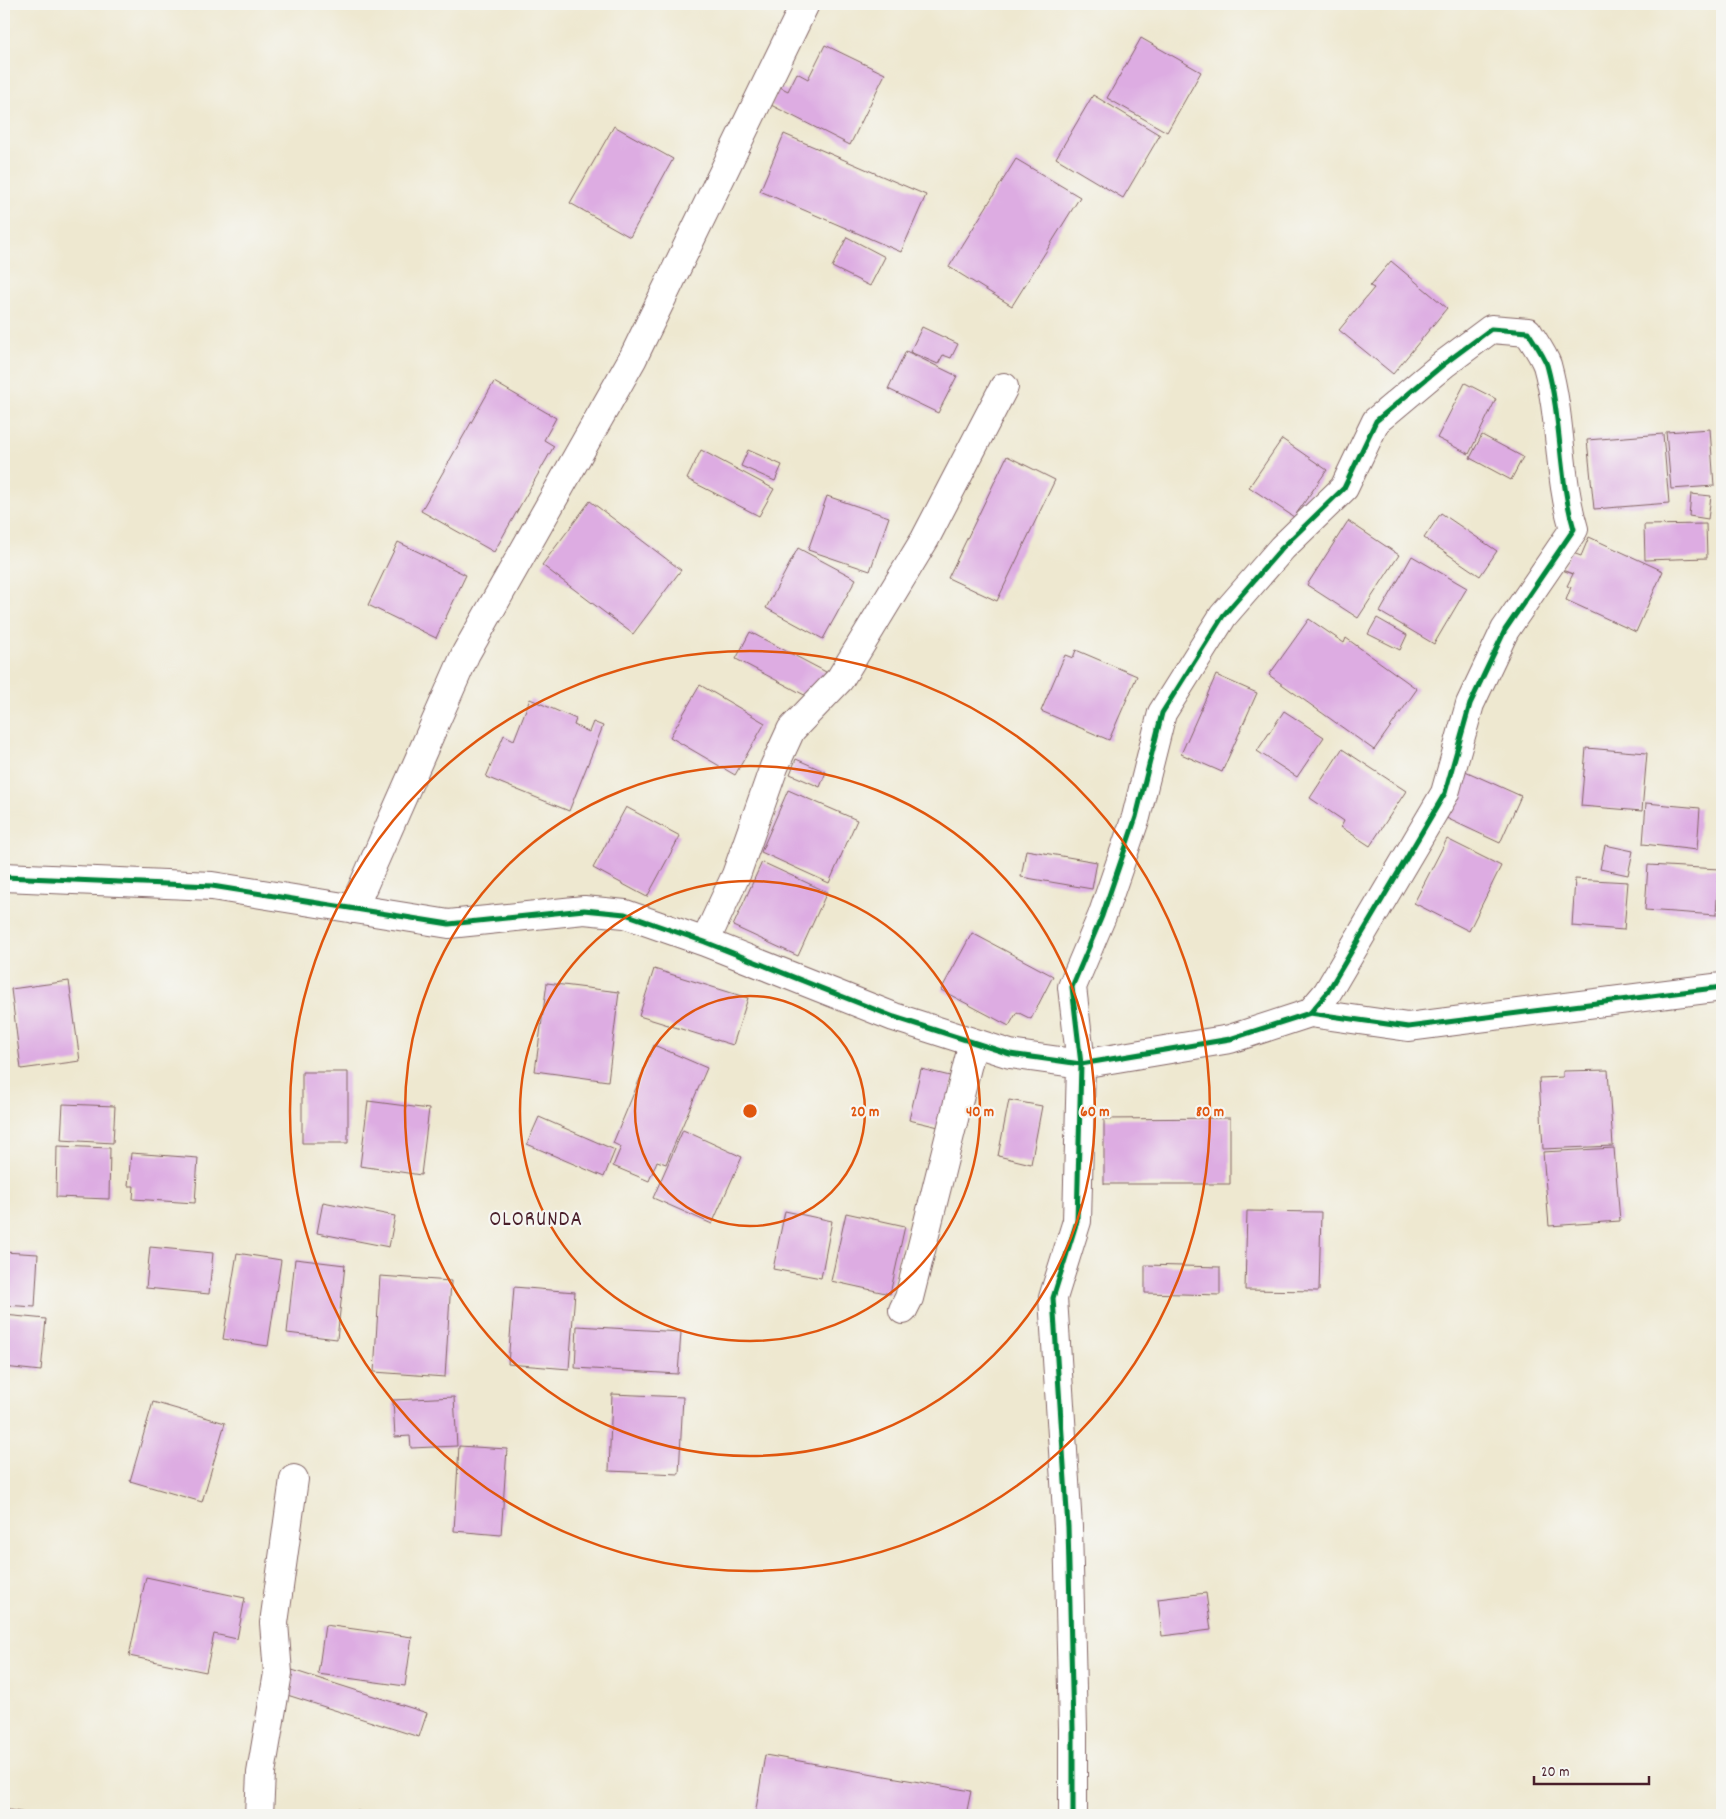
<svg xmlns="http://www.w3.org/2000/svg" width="1726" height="1819" viewBox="0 0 1726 1819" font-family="Dekko,sans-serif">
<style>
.building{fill:#ddace2}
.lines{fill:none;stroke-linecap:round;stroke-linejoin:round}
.street-casing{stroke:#836565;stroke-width:30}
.street{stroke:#fff;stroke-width:28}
.cycleway-casing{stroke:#f6f6f2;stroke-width:8}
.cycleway{stroke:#00873e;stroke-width:5}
.ring{fill:none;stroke:#e0560e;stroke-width:2.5}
.labels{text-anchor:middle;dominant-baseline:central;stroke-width:4.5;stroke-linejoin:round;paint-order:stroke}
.quarter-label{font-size:21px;letter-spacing:1px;fill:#4a1f2b;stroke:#f6f6f2}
.centre{fill:#e0560e;stroke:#f6f6f2;stroke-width:2.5}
.ring-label{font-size:15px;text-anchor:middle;font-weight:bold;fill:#e0560e;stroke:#f6f6f2;stroke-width:4.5;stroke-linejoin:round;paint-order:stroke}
</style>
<rect width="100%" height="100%" fill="#f6f6f2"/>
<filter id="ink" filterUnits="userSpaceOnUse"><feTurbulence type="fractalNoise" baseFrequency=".02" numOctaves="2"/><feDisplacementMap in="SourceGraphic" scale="10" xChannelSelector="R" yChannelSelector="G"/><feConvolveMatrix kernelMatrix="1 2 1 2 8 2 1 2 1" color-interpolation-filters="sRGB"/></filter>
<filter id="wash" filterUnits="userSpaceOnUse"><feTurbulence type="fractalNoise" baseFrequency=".0096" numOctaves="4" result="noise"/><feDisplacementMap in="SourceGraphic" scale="20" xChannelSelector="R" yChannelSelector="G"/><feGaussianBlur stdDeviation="1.12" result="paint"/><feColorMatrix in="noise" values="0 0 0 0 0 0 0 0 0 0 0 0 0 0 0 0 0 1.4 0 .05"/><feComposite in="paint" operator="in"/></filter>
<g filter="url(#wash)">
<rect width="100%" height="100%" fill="#eee8d0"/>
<g id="blocks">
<path class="building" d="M 1141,38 L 1201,72 L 1167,132 L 1107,98 Z
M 825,45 L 885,74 L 850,145 L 771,105 L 780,87 L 788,91 L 797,73 L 808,79 Z
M 1093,95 L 1160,135 L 1123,198 L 1056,158 Z
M 614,126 L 673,159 L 630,237 L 570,203 Z
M 784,134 L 926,195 L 901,252 L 760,191 Z
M 1016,159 L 1080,197 L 1012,306 L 949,267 Z
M 847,237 L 885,257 L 870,286 L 832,267 Z
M 1391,261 L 1447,308 L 1393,374 L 1339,330 L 1374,288 L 1370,286 Z
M 922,327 L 958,344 L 951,358 L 943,355 L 938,364 L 910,352 Z
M 906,351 L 957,376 L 938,413 L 888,389 Z
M 494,382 L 556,418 L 544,440 L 554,446 L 494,552 L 421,511 Z
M 1465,383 L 1496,399 L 1469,454 L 1437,438 Z
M 1710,429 L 1714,486 L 1671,489 L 1666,432 Z
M 1663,434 L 1669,503 L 1594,509 L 1587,440 Z
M 1482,435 L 1523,457 L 1511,480 L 1470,458 Z
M 1282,439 L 1327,470 L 1294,517 L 1249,487 Z
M 701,450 L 774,489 L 759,516 L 687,479 Z
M 748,450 L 782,465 L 775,481 L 741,466 Z
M 1007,456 L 1055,480 L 997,601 L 948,578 Z
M 1691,494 L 1711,496 L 1708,519 L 1689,516 Z
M 827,496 L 889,517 L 870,571 L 808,550 Z
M 590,501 L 681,570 L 633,634 L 542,565 Z
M 1441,513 L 1497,551 L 1480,576 L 1424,538 Z
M 1348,521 L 1399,555 L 1358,618 L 1307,585 Z
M 1706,524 L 1707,558 L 1645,560 L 1644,525 Z
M 1589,537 L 1663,571 L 1636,632 L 1566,600 L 1571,587 L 1567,586 L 1573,574 L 1562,570 L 1570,552 L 1581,556 Z
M 398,542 L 466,575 L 436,638 L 368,605 Z
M 798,548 L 856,579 L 823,639 L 766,608 Z
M 1412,556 L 1467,588 L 1434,644 L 1380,612 Z
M 1377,618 L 1407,635 L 1400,650 L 1368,634 Z
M 1309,619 L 1344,643 L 1346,638 L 1417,689 L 1374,750 L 1269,675 Z
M 750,632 L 826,672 L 812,699 L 736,659 Z
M 1076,650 L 1137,676 L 1109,740 L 1041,711 L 1065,655 L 1073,658 Z
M 1216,675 L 1257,693 L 1222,772 L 1181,754 Z
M 700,685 L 765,723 L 735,775 L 670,737 Z
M 530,699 L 576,719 L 574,725 L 589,732 L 593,722 L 603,726 L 569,811 L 486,777 L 504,735 L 514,740 Z
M 1284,711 L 1324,737 L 1297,777 L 1257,751 Z
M 1586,748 L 1647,753 L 1642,811 L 1581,806 Z
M 1342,749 L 1406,791 L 1370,846 L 1341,827 L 1344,821 L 1310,798 Z
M 796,759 L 826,772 L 820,787 L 790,774 Z
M 1463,770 L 1521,796 L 1500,843 L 1442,816 Z
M 788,790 L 857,820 L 829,883 L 761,852 Z
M 1646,803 L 1700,808 L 1697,850 L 1643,844 Z
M 626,807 L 680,836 L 647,897 L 593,868 Z
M 1447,839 L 1501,866 L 1469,931 L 1414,903 Z
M 1605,845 L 1633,851 L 1628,875 L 1600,869 Z
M 1026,850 L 1097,862 L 1092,889 L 1021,877 Z
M 762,862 L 827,892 L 798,956 L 733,926 Z
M 1648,865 L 1719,869 L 1716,915 L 1645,910 Z
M 1575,879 L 1628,882 L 1624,930 L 1572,926 Z
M 972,933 L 1053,976 L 1031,1019 L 1017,1012 L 1009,1026 L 941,990 Z
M 654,969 L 748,998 L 733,1045 L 639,1016 Z
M 69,981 L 80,1061 L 21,1069 L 11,989 Z
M 547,983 L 619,992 L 608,1081 L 535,1071 Z
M 654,1045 L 707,1068 L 666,1164 L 657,1161 L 649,1181 L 613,1166 L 621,1147 L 613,1143 Z
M 921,1069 L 954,1077 L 943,1128 L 909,1120 Z
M 1608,1070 L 1613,1146 L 1543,1149 L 1539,1078 L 1563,1077 L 1563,1071 Z
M 302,1072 L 348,1072 L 348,1143 L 302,1143 Z
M 1009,1100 L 1042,1106 L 1031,1164 L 998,1156 Z
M 368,1101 L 429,1109 L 421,1175 L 360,1166 Z
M 63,1104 L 115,1106 L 113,1143 L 61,1140 Z
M 539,1117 L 615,1150 L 604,1177 L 527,1144 Z
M 1230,1118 L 1230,1184 L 1104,1184 L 1104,1119 Z
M 683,1130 L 742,1157 L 712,1224 L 653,1198 Z
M 57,1146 L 110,1148 L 109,1199 L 56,1197 Z
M 1614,1148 L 1620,1221 L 1549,1226 L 1543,1152 Z
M 131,1153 L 198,1158 L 195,1203 L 133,1199 L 134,1186 L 128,1186 Z
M 323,1202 L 395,1216 L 389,1247 L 317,1233 Z
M 785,1211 L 832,1221 L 821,1278 L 773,1269 Z
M 1247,1211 L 1321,1212 L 1319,1291 L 1245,1290 Z
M 846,1213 L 905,1226 L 890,1294 L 831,1281 Z
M 150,1247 L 213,1253 L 209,1294 L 146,1288 Z
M 4,1252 L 38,1254 L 35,1307 L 4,1305 Z
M 237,1253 L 281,1260 L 268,1346 L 223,1339 Z
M 295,1259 L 345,1265 L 337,1339 L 287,1333 Z
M 1145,1265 L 1220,1267 L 1220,1295 L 1145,1293 Z
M 380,1276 L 451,1281 L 445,1377 L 374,1372 Z
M 514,1287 L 575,1292 L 569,1369 L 508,1364 Z
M 4,1315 L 46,1319 L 41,1371 L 4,1367 Z
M 577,1326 L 681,1332 L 678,1374 L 575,1368 Z
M 612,1394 L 683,1397 L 679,1474 L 609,1471 Z
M 454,1397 L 457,1446 L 411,1448 L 410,1436 L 395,1437 L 393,1400 Z
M 153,1402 L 225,1423 L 202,1502 L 130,1481 Z
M 459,1446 L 507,1449 L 501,1535 L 454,1531 Z
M 146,1577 L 245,1598 L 237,1639 L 214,1634 L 206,1672 L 129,1656 Z
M 1206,1593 L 1211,1630 L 1162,1636 L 1158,1599 Z
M 325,1625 L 412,1637 L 405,1686 L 318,1674 Z
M 289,1669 L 427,1713 L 419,1737 L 281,1693 Z
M 765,1755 L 971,1791 L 966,1815 L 755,1815 Z
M 4,1809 L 31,1814 L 31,1815 L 4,1815 Z
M 357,1811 L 375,1814 L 375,1815 L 357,1815 Z"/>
</g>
</g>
<g filter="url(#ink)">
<use href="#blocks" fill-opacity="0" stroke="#836565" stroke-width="1"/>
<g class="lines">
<defs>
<path id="street" d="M 4,877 L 212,886 L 449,924 L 584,910 L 625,914 L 705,942 L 894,1017 L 1010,1054 L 1081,1064 L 1230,1039 L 1310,1013 L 1408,1027 L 1722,987
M 353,909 L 466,653 L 633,358 L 805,4
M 705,942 L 736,875 L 774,767 L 791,730 L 840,679 L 925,539 L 1004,387
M 903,1310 L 909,1298 L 973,1043
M 259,1815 L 261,1773 L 278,1673 L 274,1623 L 294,1479
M 1073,1815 L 1073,1729 L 1068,1527 L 1053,1298 L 1077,1221 L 1081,1064 L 1072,987 L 1102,916 L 1136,817 L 1162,713 L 1223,616 L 1282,548 L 1344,488 L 1376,421 L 1444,364 L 1491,329 L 1528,332 C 1534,342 1543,354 1547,365 C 1562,419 1558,476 1574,529 L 1505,630 L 1470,704 L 1445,793 L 1327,993 L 1310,1013"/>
</defs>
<use href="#street" class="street-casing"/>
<use href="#street" class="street"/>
<defs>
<path id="cycleway" d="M 4,877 L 212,886 L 449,924 L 584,910 L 625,914 L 705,942 L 894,1017 L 1010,1054 L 1081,1064 L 1230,1039 L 1310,1013 L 1408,1027 L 1722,987
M 1073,1815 L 1073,1729 L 1068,1527 L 1053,1298 L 1077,1221 L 1081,1064 L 1072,987 L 1102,916 L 1136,817 L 1162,713 L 1223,616 L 1282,548 L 1344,488 L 1376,421 L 1444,364 L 1491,329 L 1528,332 C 1534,342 1543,354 1547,365 C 1562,419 1558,476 1574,529 L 1505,630 L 1470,704 L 1445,793 L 1327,993 L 1310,1013"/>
</defs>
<use href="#cycleway" class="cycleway-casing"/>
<use href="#cycleway" class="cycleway"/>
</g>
</g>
<g class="ring">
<circle cx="750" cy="1111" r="115"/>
<circle cx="750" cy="1111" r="230"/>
<circle cx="750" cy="1111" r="345"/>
<circle cx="750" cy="1111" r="460"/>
</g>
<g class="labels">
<g class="quarter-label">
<text x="536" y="1221">OLORUNDA</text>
</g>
</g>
<circle cx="750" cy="1111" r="8" class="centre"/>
<g class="ring-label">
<text x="865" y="1116">20 m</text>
<text x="980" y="1116">40 m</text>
<text x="1095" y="1116">60 m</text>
<text x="1210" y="1116">80 m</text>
</g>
<rect width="1726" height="1819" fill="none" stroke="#f6f6f2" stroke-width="20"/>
<path d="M1534 1776v8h115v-8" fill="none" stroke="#4a1f2b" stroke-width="2.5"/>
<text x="1541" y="1776" font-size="15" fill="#4a1f2b" stroke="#f6f6f2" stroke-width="4" paint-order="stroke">20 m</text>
</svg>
